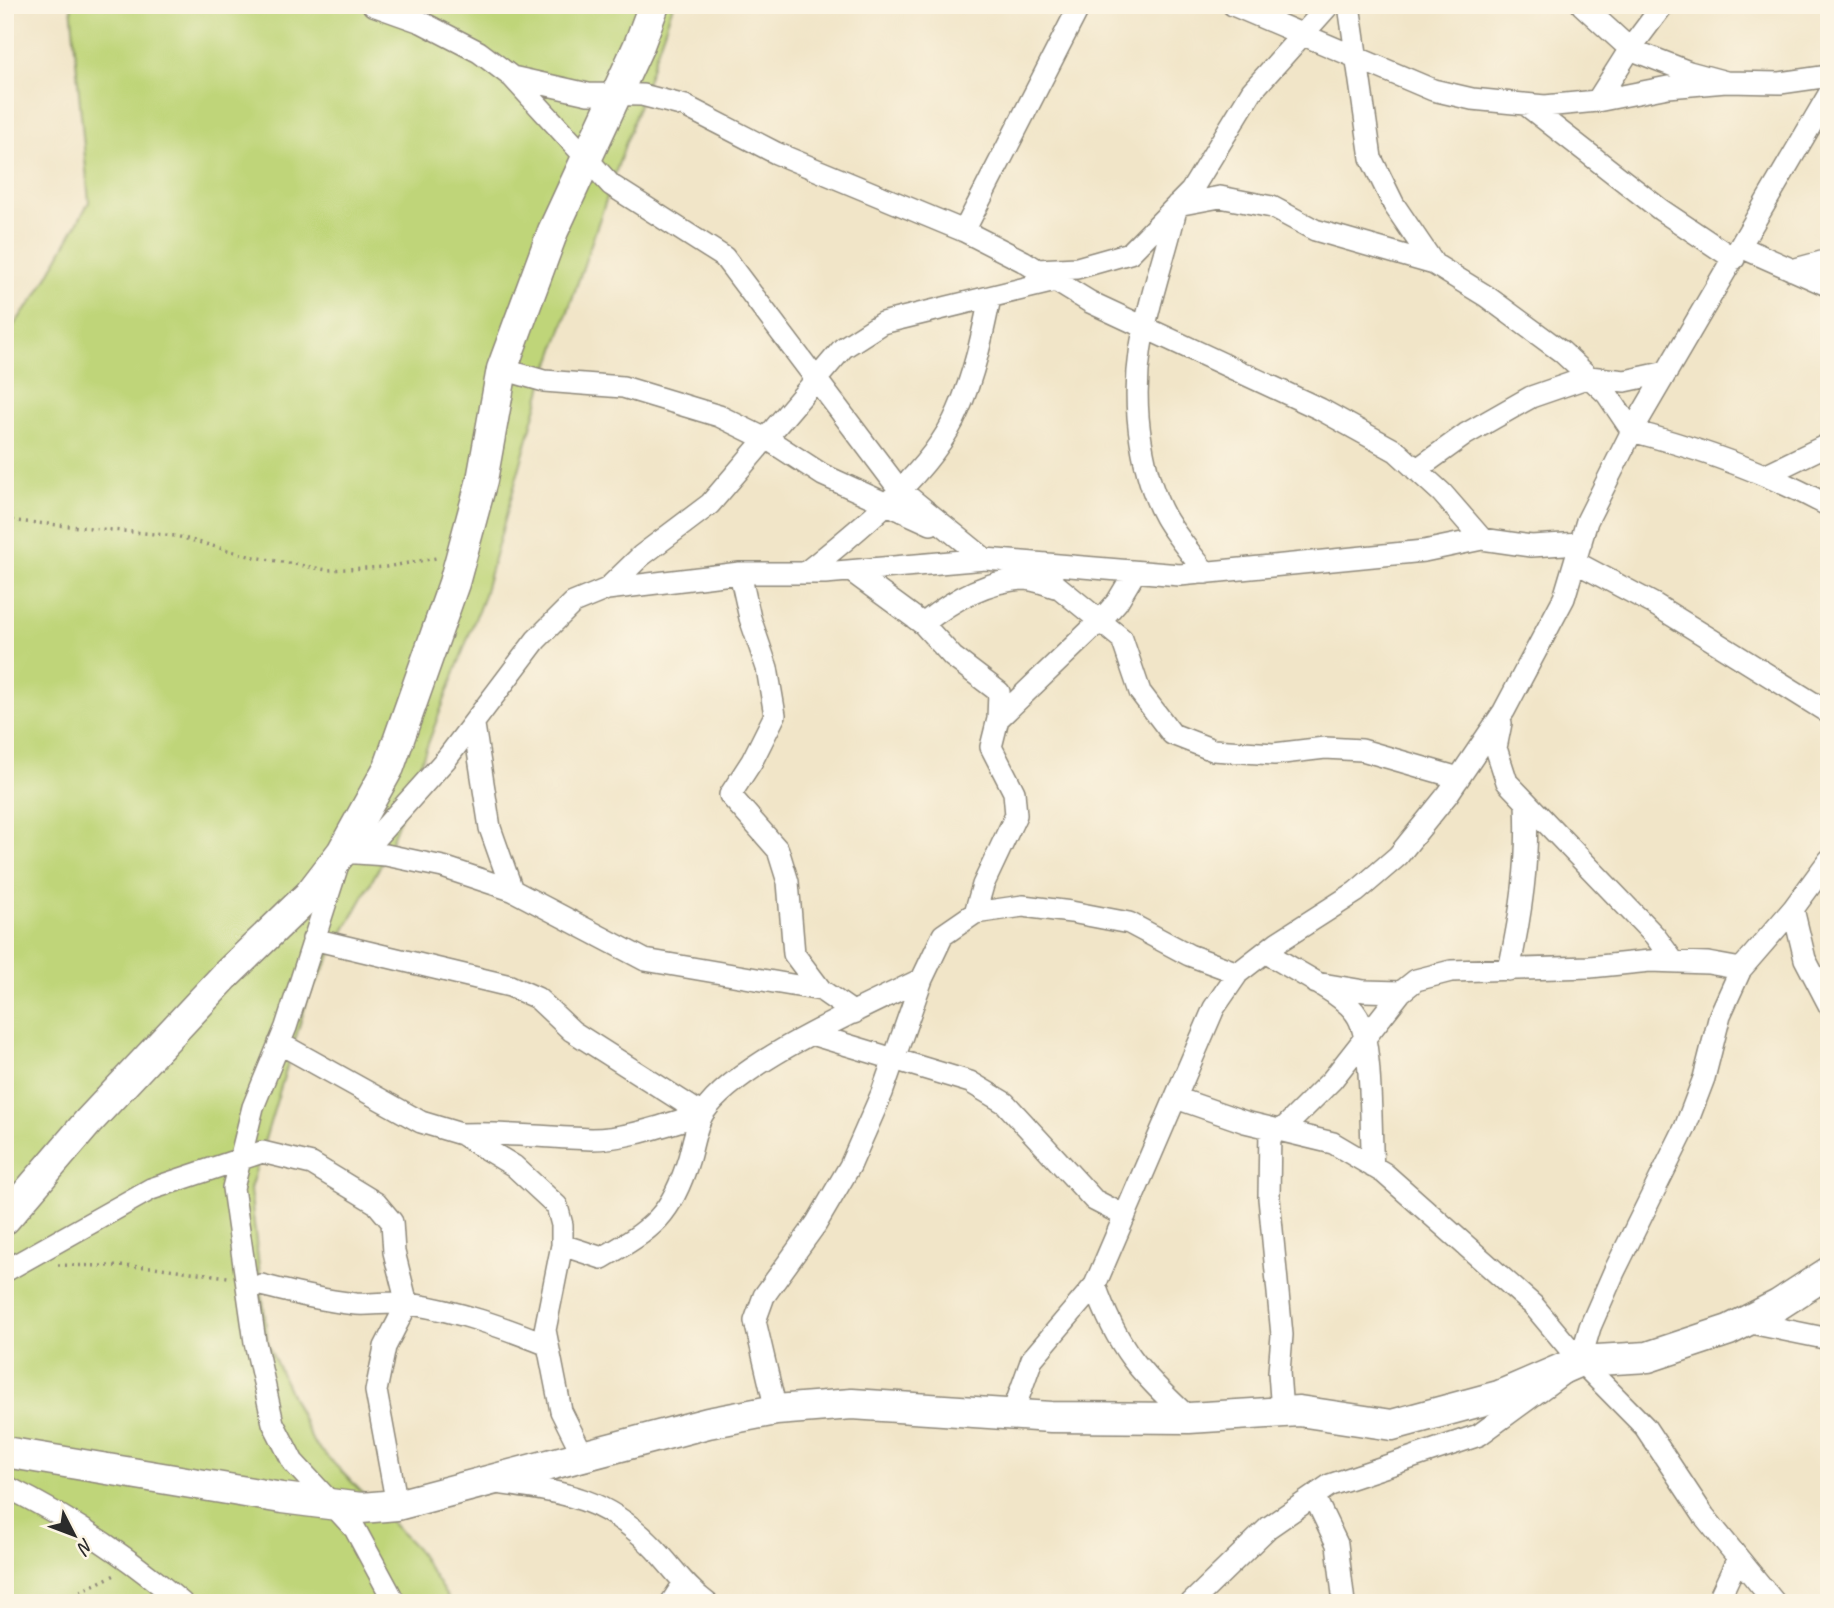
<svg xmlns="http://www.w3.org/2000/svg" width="1834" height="1608" viewBox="0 0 1834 1608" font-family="Caveat,sans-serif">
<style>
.green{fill:#bfd579;stroke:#758052;stroke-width:2}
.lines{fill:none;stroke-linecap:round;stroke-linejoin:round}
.street-casing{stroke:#8e887a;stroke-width:24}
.secondary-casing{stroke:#8e887a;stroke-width:33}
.path{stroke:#8e887a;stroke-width:3.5;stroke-dasharray:2 5;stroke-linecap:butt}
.street{stroke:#fff;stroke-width:21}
.secondary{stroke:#fff;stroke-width:30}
</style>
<rect width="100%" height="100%" fill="#fcf5e5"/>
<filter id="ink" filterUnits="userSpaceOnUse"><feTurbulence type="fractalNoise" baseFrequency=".0143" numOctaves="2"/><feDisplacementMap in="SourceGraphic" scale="14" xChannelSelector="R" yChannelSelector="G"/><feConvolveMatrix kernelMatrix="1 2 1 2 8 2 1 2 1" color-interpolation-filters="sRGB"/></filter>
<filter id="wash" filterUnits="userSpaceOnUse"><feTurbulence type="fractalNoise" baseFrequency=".00686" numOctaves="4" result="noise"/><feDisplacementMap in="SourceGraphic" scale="28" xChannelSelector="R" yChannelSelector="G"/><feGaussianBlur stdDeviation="1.57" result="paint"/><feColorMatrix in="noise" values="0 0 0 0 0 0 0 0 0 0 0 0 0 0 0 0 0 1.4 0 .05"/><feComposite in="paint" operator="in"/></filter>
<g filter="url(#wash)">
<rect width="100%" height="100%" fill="#f1e5c8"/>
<path class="green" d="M 71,5 L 673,5 L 544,381 L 483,598 L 386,855 L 308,997 L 250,1189 L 268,1345 L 313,1442 L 416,1548 L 451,1603 L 5,1603 L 5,336 L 38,294 L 89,202 Z"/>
</g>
<g filter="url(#ink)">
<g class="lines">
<defs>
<path id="street" d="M 373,5 L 421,22 L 479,52 L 512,77 L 588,94 L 642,95 L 685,106 L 776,153 L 964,231 L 1023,261 L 1090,302 L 1320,409 L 1396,451 L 1442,493 L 1482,539
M 1233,5 L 1433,90 L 1472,99 L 1545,106 L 1597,101 L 1668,87 L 1726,82
M 1349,5 L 1371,158 L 1394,205 L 1434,264 L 1486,296 L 1562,352 L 1607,394 L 1632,431 C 1701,449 1766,472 1829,506
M 1582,5 L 1630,49 L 1689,72 L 1726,82 L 1780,83 L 1829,76
M 513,78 L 611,185 L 724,257 L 899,489 L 985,559
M 1597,101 L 1630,49 L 1663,5
M 1525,104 L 1661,210 L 1734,259
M 964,231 L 1080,5
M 1741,247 L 1829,286
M 1037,270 L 1077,268 L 1130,253 L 1191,191 L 1252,91 L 1329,5
M 1792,270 L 1829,260
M 502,369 L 544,381 L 623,387 L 719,416 L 772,442 L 823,475 L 931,524
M 1416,470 L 1466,434 L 1531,397 L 1589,377 L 1625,381 L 1667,372
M 1765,475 L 1829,444
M 1575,562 L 1654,604 L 1829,713
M 1029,563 L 1122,639 L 1140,692 L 1172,734 L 1213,750 L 1274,754 L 1325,748 L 1362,750 L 1459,778
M 851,571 L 923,624 L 953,657 L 999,692 L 998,719 L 991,747 L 1014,792 L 1016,815 L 983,885 L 975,913
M 740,573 L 750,618 L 767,668 L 775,715 L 752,761 L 730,795 L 778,850 L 788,882 L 794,954 L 821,990
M 805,573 C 855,533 933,471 958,411 C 974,375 982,337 990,298
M 1206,573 C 1192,555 1176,536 1165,517 C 1152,494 1145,466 1141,441 C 1126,350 1157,291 1177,205 L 1220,197 L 1272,207 L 1315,230 L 1434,264
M 607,589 L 641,556 L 710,504 L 843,348 L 882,323 L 1055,281
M 923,624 C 951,601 986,581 1023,579 C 1033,579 1045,584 1055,587
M 998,719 L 1102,619 L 1117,602 L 1135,572
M 1501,723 L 1496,748 L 1507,782 L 1655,936 L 1674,962
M 474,725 L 490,828 L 512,890
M 362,853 L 447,758 L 536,640 L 573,603 L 607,589 L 740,573 L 825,573 L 985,559 L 1180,575 L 1424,551 L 1482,539 L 1531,546 L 1581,543
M 1793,909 L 1805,959 L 1829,1005
M 313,939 L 510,986 L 537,998 L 572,1031 L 702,1114
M 1266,952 C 1289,969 1345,993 1358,1017 C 1373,1043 1370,1132 1373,1167
M 1509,970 C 1521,914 1529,862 1526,804
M 1316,983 L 1364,991 L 1401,992 L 1416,980 L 1451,971 L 1590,967 L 1650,961 L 1708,963 L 1741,969
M 811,1034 L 970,1082 L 1005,1103 L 1094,1200 L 1125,1216
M 279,1043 L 421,1122 L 461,1134 L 514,1166 L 557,1206 L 562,1225 L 562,1245 L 545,1330 L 561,1411 L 584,1457
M 1176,1098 L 1245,1122 L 1333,1143 L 1384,1173 L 1533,1305 L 1580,1361 L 1645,1427 L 1704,1516 L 1775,1603
M 1270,1128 L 1269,1198 L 1282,1335 L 1279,1372 L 1282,1412
M 1281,1131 L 1332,1080 L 1401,992
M 461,1134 C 505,1132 547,1138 591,1139 C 628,1139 667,1124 702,1114
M 562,1245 L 602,1258 C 653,1229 672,1215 689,1158 C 693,1144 696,1124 704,1112 C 738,1062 865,1007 922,979
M 5,1271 L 151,1189 L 262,1152 L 312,1164 L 376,1203 L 392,1222 L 394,1252 L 407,1304 L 385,1347 L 376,1391 L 397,1505
M 261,1285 C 293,1293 324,1301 356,1304 C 374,1305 392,1301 410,1304 C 458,1311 503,1327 548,1345
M 1095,1285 C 1117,1348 1140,1373 1189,1418
M 1746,1322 L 1829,1339
M 776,1410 L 755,1321 L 764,1296 L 816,1224 L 850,1166 L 882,1093 L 922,979 L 943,935 L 975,913 L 1023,906 L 1071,912 L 1129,923 L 1189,955 L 1238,973
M 1012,1415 L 1032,1359 L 1095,1285 L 1214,1008 L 1238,973 L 1278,942 L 1356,892 L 1398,856 L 1448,794 L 1504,711 L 1564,598 L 1587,521 L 1632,431 L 1829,94
M 496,1483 C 564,1492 606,1497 655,1549 C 673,1568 686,1588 707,1603
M 5,1486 C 68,1517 129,1557 182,1603
M 1314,1496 L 1337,1544 L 1344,1603
M 395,1603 L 355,1529 L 293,1462 L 273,1423 L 255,1342 L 233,1188 L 253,1107 L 286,1027 L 342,852 L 386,855 L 443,867 L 512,890 L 645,960 L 821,990 L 854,1013
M 671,1603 L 684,1583
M 1191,1603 L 1269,1527 L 1330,1485 L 1479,1435 L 1580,1361 L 1590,1327 L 1614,1272 L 1685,1128 L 1704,1078 L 1720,1015 L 1741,969 L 1793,909 L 1829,860
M 1717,1603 L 1738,1558"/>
<path id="secondary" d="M 5,1219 L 88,1122 L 225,976 L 309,895 L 342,852 L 389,767 L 454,583 L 482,480 L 502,369 L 553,231 L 639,45 L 654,5
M 5,1452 L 282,1498 L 361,1508 L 397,1505 L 708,1423 L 776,1410 L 852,1404 L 1051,1417 L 1189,1418 L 1299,1411 L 1392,1425 L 1499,1396 L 1580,1361 L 1648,1357 L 1729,1330 L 1778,1305 L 1829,1272"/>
</defs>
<use href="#street" class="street-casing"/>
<use href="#secondary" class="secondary-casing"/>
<path class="path" d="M 5,520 L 176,536 L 249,556 L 327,570 L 386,567 L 436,558
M 58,1265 L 154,1267 L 228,1277
M 55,1603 L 117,1574"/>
<use href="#street" class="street"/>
<use href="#secondary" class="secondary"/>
</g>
</g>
<rect width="1834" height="1608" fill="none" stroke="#fcf5e5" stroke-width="28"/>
<g transform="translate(74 1535) rotate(132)" stroke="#fcf5e5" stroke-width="5" paint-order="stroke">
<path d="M0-5L12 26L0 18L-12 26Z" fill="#2b2b2b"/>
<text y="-10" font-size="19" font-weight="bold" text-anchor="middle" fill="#2b2b2b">N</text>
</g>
</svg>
